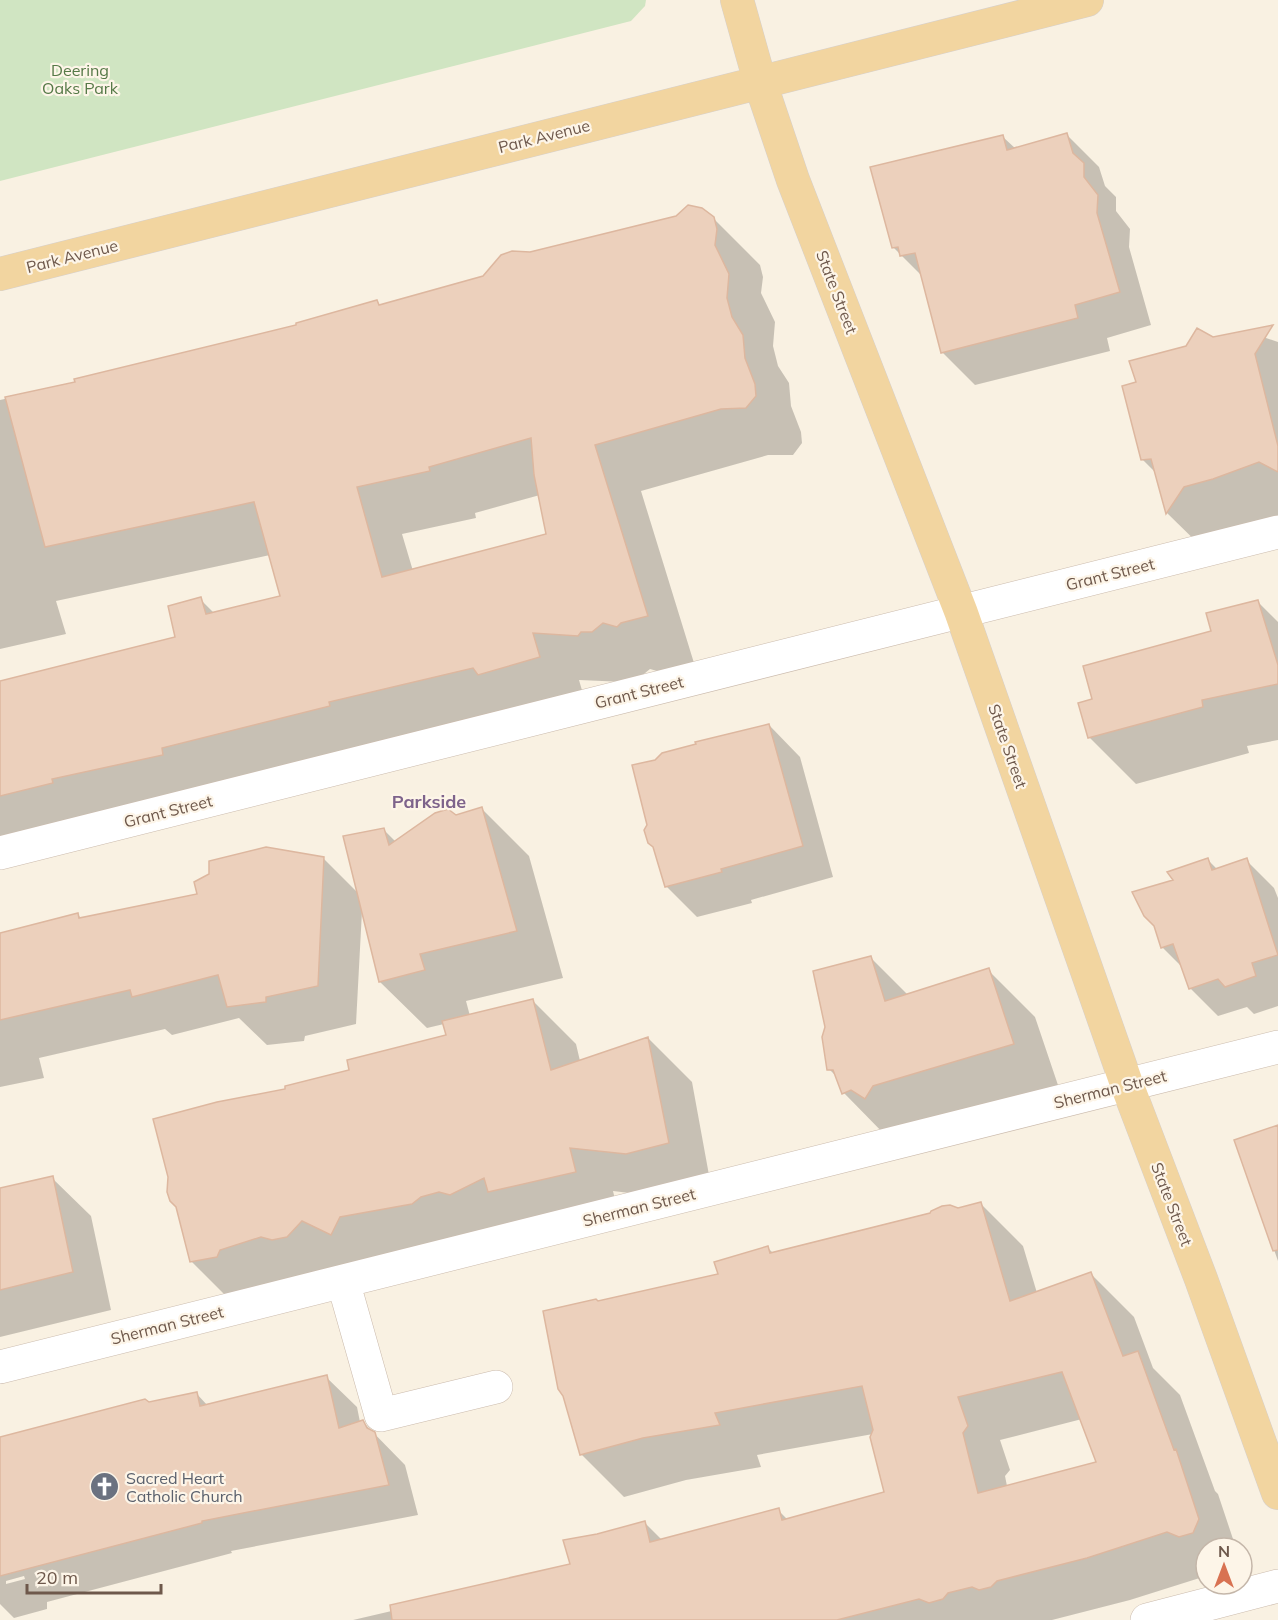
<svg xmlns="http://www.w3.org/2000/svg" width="1278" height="1620" viewBox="0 0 1278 1620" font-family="Mulish,sans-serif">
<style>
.green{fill:#d0e5c2}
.shadow{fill:#0003;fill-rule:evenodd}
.building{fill:#ecd0bc;stroke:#ddb79f;stroke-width:1.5;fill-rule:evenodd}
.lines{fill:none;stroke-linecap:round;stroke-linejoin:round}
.minor-casing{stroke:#cbbbad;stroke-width:34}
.major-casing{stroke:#d6d0cd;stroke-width:34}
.minor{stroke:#fff;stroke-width:33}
.major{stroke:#f2d5a0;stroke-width:33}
.labels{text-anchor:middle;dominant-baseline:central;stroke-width:4.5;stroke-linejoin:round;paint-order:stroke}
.park-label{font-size:16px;fill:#557947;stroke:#fdf5e8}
.street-label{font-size:16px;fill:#6e584b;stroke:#fdf5e8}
.worship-label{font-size:16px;fill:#5b616d;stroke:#fdf5e8;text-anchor:start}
.neighbourhood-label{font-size:18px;font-weight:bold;fill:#7e638b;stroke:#fdf5e8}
</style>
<rect width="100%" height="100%" fill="#f9f1e2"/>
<path class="green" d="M 0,0 L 646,0 L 645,6 L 631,21 L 0,181 Z"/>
<path class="shadow" d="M 1066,134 L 1099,167 L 1105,186 L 1116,197 L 1116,211 L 1130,229 L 1129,247 L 1151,325 L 1107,338 L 1110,351 L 975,385 L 942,352 L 922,276 L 893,247 L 1003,137 L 1016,149 Z
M 713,218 L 760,265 L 763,277 L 761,293 L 775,322 L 773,346 L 778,366 L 789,383 L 791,406 L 801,432 L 802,443 L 793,455 L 768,455 L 641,491 L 694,663 L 664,673 L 650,669 L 639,678 L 625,682 L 579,680 L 586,704 L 0,853 L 0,683 L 176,638 L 200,599 L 214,613 L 282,597 L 270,555 L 56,601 L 66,634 L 0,649 L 0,400 L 77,383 L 298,326 L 376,301 L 381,306 L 484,278 L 530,254 ZM 540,495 L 548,535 L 413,571 L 402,534 L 476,518 L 475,513 Z
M 1248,332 L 1278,342 L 1278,519 L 1214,559 L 1167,513 L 1157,474 L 1142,459 L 1138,383 L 1212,339 Z
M 1257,601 L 1278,622 L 1278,740 L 1247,746 L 1249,753 L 1136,784 L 1089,737 L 1094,700 L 1213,632 Z
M 769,725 L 800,757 L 833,877 L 751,900 L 752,903 L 697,917 L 666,886 L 649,825 L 655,761 Z
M 482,809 L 529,856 L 563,978 L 466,1001 L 470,1016 L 532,1000 L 576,1044 L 580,1061 L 648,1038 L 692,1082 L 711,1186 L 671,1198 L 613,1191 L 619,1216 L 235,1305 L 191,1261 L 286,1090 L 351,1071 L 448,1036 L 444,1024 L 427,1028 L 380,982 L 362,911 L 356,1024 L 305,1036 L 304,1041 L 267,1045 L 239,1018 L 172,1035 L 165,1029 L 39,1058 L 44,1078 L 0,1087 L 0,935 L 78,915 L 82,919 L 199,895 L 324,859 L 358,893 L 384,830 L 396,842 L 456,816 Z
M 1208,860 L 1218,870 L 1246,860 L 1274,888 L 1278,898 L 1278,1006 L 1254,1014 L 1247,1007 L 1218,1016 L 1190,988 L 1183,968 L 1162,947 L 1176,880 Z
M 871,958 L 908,995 L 988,970 L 1035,1017 L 1060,1091 L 890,1140 L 844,1093 L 838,1078 L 829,1069 Z
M 1278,1126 L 1278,1261 L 1236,1141 Z
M 52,1178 L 91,1216 L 111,1310 L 0,1337 L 0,1189 Z
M 980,1203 L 1023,1246 L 1037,1293 L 1091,1274 L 1134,1317 L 1153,1368 L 1180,1395 L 1215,1491 L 1218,1494 L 1236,1548 L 1206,1548 L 1206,1576 L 1130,1600 L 1052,1620 L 353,1620 L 443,1599 L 571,1565 L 597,1536 L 645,1523 L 663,1541 L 778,1510 L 788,1520 L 886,1494 L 873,1434 L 757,1455 L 761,1467 L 686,1480 L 624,1497 L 581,1454 L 598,1303 L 720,1276 L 768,1248 L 774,1254 ZM 1082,1419 L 1098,1463 L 1007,1486 L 1005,1476 L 1010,1470 L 1000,1440 Z
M 326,1377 L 357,1407 L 360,1422 L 363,1422 L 405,1465 L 418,1515 L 231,1551 L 232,1553 L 47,1602 L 47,1609 L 14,1618 L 0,1604 L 0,1439 L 196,1393 L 208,1406 ZM 24,1576 L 25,1579 L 6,1584 L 6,1581 Z"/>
<path class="building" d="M 1067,133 L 1073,153 L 1084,163 L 1084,177 L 1098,195 L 1097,213 L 1120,292 L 1075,305 L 1078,318 L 941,353 L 915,253 L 900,256 L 898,247 L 892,248 L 870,167 L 1003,135 L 1007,150 Z
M 688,205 L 702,208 L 714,217 L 717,229 L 715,245 L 729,274 L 727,298 L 732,317 L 743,335 L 745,358 L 755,384 L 756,396 L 746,408 L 721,409 L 595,445 L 648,616 L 621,623 L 617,627 L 603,623 L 592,632 L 581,632 L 578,636 L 533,633 L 540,657 L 478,675 L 473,668 L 329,702 L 330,706 L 162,748 L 163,755 L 52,779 L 53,783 L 0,796 L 0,681 L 175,637 L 168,606 L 201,597 L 206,614 L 280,596 L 254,502 L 45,547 L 5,397 L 75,382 L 74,379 L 296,325 L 296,323 L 377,300 L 379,305 L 483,276 L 501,255 L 512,251 L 530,252 L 676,216 ZM 531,438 L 534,475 L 546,534 L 382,577 L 357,487 L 430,471 L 429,467 Z
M 1273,325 L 1255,354 L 1278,446 L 1278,472 L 1259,462 L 1213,479 L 1184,487 L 1166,514 L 1151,459 L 1141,460 L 1122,386 L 1136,382 L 1129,361 L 1186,346 L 1197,328 L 1213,337 Z
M 1258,600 L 1278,665 L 1278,684 L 1202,700 L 1203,707 L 1088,738 L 1078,703 L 1092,699 L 1083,666 L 1211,631 L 1206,613 Z
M 769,724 L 803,846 L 721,869 L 722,872 L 665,887 L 653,847 L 648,843 L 644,830 L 647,825 L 632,765 L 655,760 L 662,753 L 696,744 L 695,742 Z
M 482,807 L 517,931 L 420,954 L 425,970 L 379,982 L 343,836 L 384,828 L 389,845 L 435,813 L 448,809 L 456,815 Z
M 266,847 L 324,857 L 318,986 L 266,997 L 266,1002 L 227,1007 L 218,975 L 132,997 L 130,990 L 0,1020 L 0,933 L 78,913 L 79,918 L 197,894 L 194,882 L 209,874 L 209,861 Z
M 1208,858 L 1212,870 L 1247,858 L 1278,955 L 1252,963 L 1256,976 L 1225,987 L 1218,979 L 1189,989 L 1173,944 L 1161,948 L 1154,926 L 1144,916 L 1132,892 L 1173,880 L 1167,872 Z
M 871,956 L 885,1001 L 989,968 L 1014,1044 L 873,1086 L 865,1099 L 851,1090 L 842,1094 L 833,1070 L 827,1070 L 822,1037 L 825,1027 L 813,971 Z
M 533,999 L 551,1070 L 648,1037 L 669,1143 L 626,1154 L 570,1148 L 576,1172 L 488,1192 L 484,1178 L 450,1195 L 439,1192 L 421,1197 L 412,1204 L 340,1217 L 331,1235 L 302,1221 L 287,1237 L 272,1240 L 261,1237 L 220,1250 L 217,1257 L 190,1262 L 176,1207 L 170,1201 L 167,1192 L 168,1177 L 153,1119 L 217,1102 L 285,1089 L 285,1086 L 349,1070 L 347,1060 L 446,1035 L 442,1021 Z
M 1278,1125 L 1278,1250 L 1273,1251 L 1234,1140 Z
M 53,1176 L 73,1272 L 0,1290 L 0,1188 Z
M 981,1202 L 1010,1301 L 1091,1272 L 1123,1356 L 1138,1351 L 1174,1450 L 1176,1449 L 1199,1519 L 1193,1533 L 1179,1537 L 1167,1532 L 1087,1558 L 997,1581 L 991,1587 L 979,1590 L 972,1587 L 948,1593 L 943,1599 L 929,1603 L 919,1599 L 837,1620 L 392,1620 L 390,1605 L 570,1564 L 563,1540 L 597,1534 L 645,1521 L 650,1542 L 779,1508 L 782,1520 L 884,1492 L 870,1437 L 873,1430 L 862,1386 L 715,1413 L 720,1425 L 643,1438 L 580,1455 L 563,1396 L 558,1389 L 543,1311 L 596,1299 L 598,1301 L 718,1274 L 714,1262 L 768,1246 L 770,1253 L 930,1213 L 931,1211 L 942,1206 L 950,1205 L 958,1208 ZM 1062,1372 L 1096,1462 L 978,1493 L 963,1433 L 968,1426 L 958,1397 Z
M 327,1375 L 339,1428 L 363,1420 L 367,1428 L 375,1432 L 389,1485 L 202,1521 L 202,1523 L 0,1576 L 0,1437 L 145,1399 L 149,1402 L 197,1392 L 200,1406 Z"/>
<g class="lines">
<defs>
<path id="minor" d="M 0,853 L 1278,532
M 343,1281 L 381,1415 L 496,1387
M 0,1367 L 1278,1047
M 1147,1620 L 1278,1586"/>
<path id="major" d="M 737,0 L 760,82 L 793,180 L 961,612 L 1127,1085 L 1201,1279 L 1278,1493
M 0,274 L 1087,0"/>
</defs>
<use href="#minor" class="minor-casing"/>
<use href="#major" class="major-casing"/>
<use href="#minor" class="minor"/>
<use href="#major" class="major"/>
</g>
<defs>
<symbol id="church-disc" viewBox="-11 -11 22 22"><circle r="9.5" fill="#6b7280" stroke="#fdf5e8"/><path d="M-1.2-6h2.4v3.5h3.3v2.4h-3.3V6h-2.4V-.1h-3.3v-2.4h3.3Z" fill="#fff"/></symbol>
</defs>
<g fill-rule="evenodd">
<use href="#church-disc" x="88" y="1470" width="33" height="33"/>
</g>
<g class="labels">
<g class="park-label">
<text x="80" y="70">Deering<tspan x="80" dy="18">Oaks Park</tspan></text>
</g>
<g class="street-label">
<text transform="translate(544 136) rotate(-14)">Park Avenue</text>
<text transform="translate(72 256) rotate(-14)">Park Avenue</text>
<text transform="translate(837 292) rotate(69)">State Street</text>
<text transform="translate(1110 574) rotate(-14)">Grant Street</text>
<text transform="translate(639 692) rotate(-14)">Grant Street</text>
<text transform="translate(1008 746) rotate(71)">State Street</text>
<text transform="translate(168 811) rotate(-14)">Grant Street</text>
<text transform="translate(1110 1089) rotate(-14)">Sherman Street</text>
<text transform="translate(1172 1204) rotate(69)">State Street</text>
<text transform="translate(639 1207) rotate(-14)">Sherman Street</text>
<text transform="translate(167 1325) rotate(-14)">Sherman Street</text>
</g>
<g class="worship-label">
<text x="126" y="1478">Sacred Heart<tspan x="126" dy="18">Catholic Church</tspan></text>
</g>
<g class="neighbourhood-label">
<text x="429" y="801">Parkside</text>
</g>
</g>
<g transform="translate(1224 1566)"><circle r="28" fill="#fdf5e8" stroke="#c4b6a9" stroke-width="1.5"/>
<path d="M0-4.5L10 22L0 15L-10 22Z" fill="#d87252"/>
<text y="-9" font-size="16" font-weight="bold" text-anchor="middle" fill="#6e584b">N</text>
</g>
<path d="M27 1584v9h134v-9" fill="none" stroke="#6e584b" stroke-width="3"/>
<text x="36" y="1584" font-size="18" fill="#6e584b" stroke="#fdf5e8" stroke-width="4.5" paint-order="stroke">20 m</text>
</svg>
